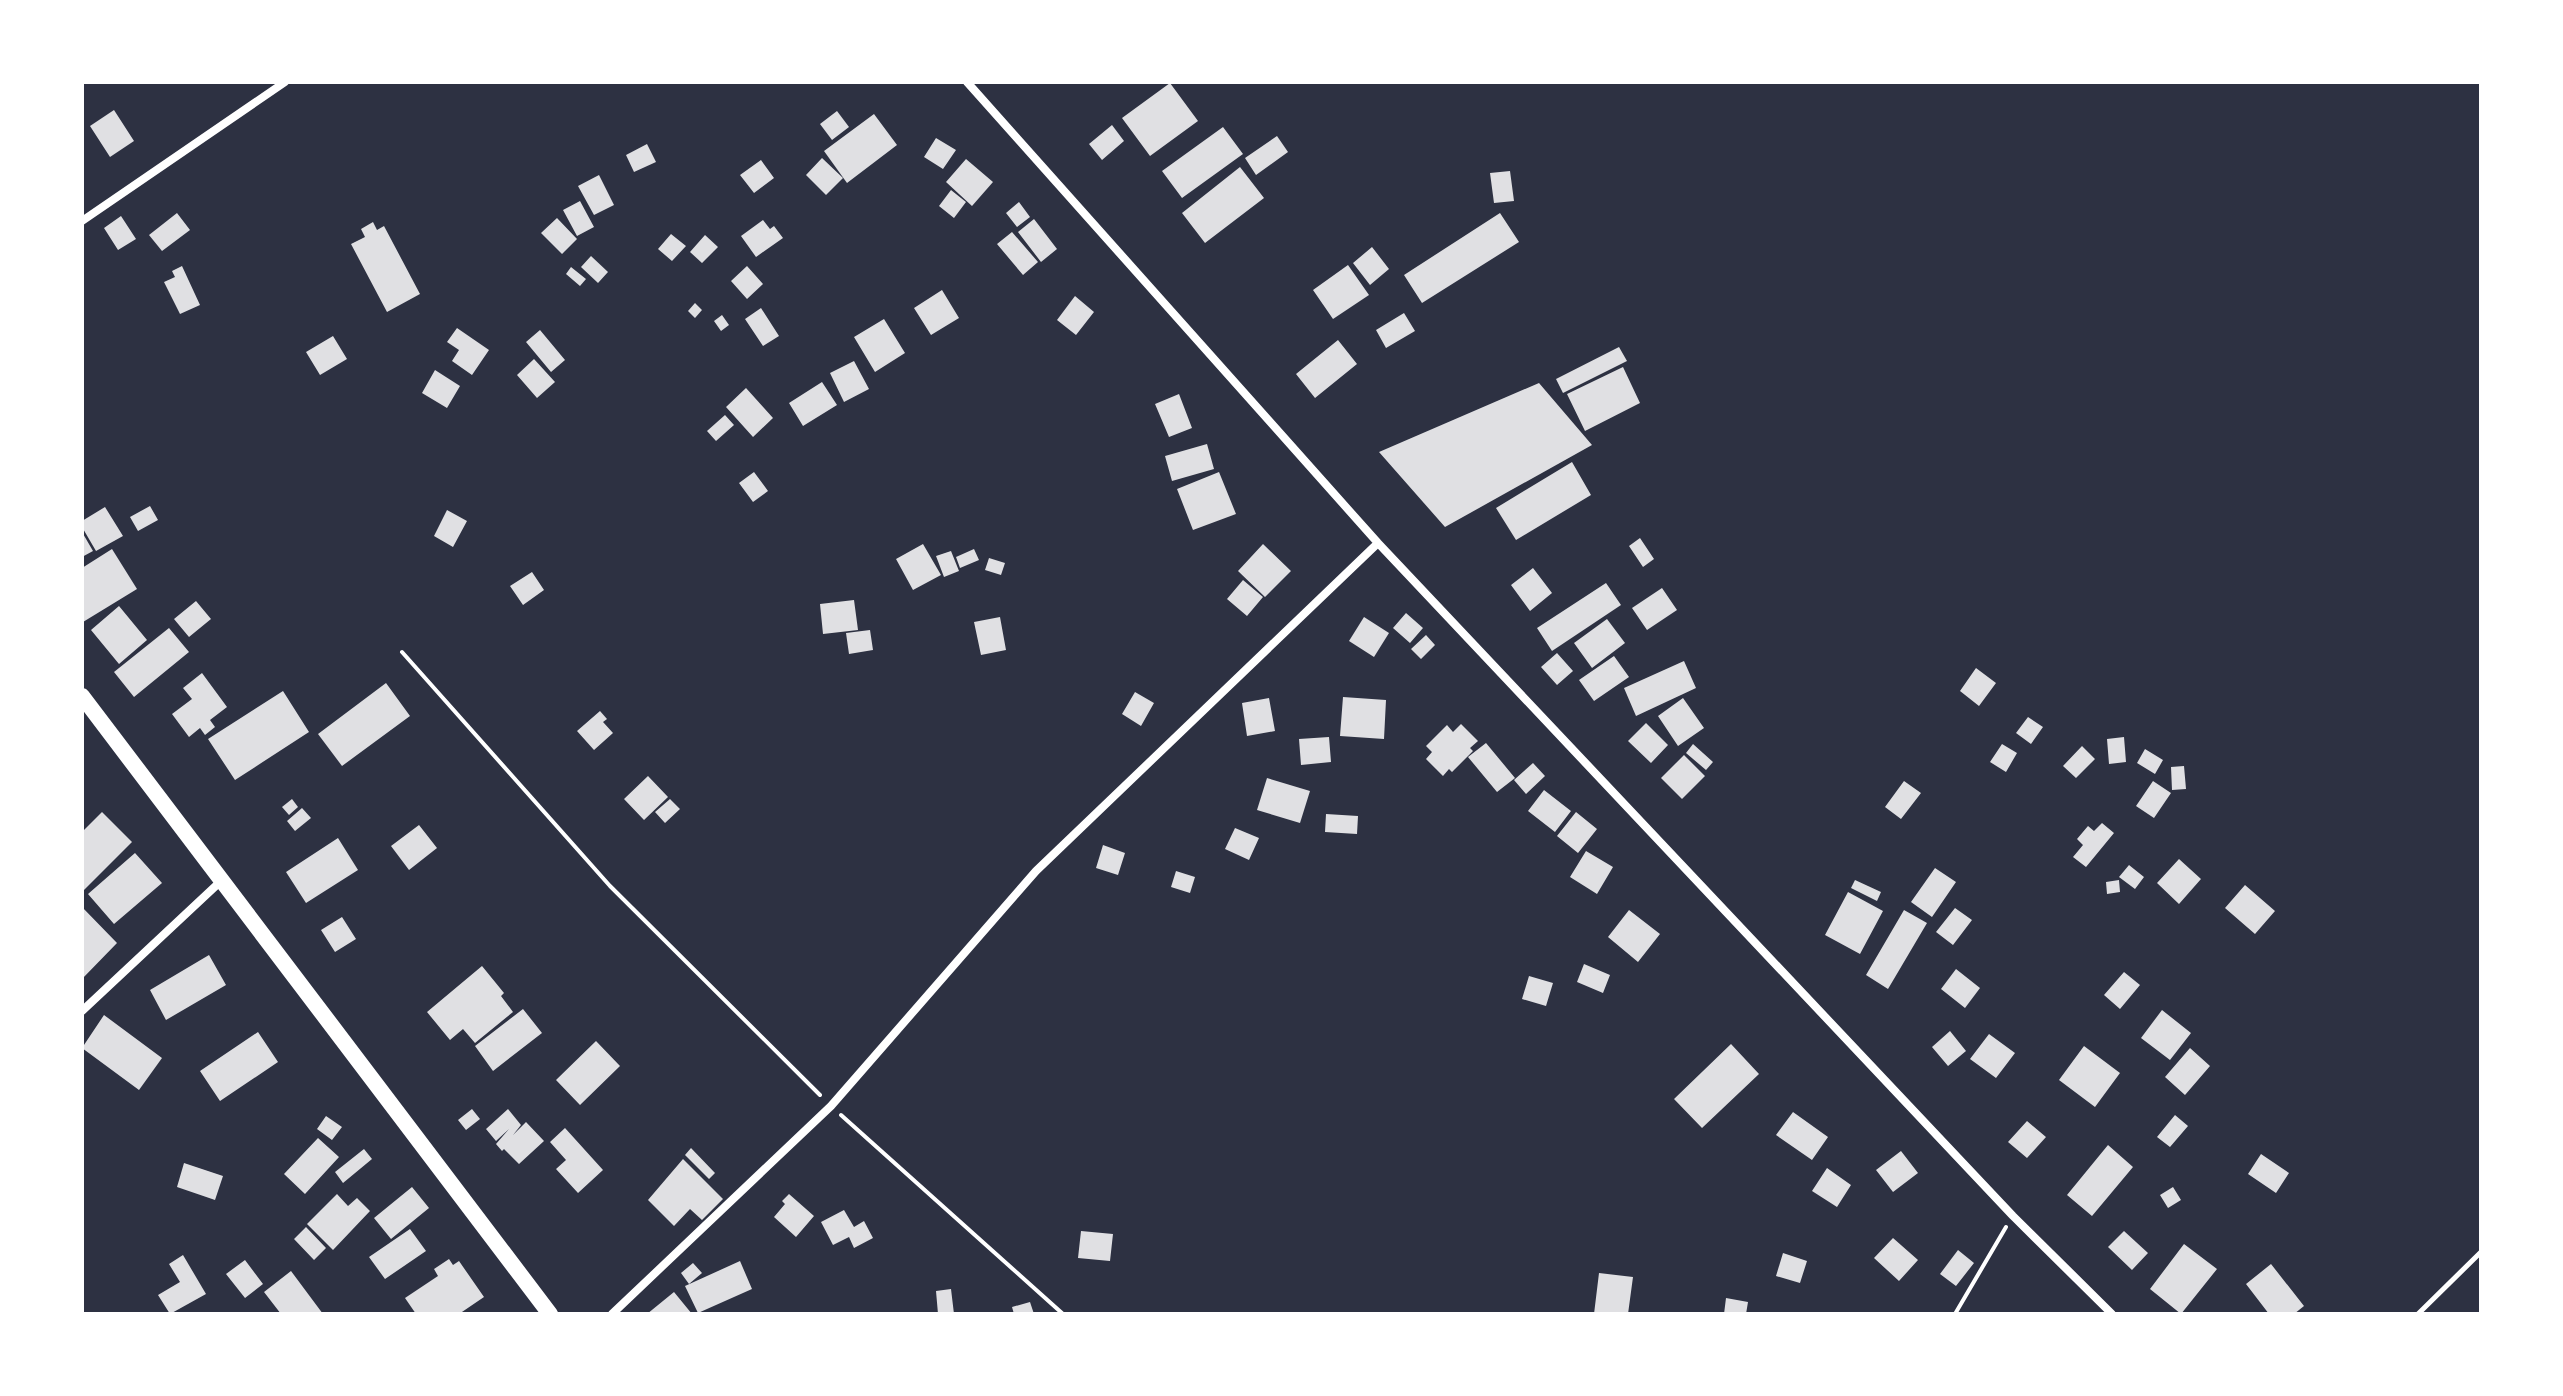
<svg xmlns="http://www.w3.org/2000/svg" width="2563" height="1396" viewBox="0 0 2563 1396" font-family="'DM Sans',sans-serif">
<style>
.building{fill:#e0e0e3}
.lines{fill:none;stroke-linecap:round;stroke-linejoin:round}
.path{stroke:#fff;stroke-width:4}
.service{stroke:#fff;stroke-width:5}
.minor{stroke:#fff;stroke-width:8}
.trunk{stroke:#fff;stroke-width:16}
</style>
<rect width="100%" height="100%" fill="#2d3142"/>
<path class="building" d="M 1170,83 L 1198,121 L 1150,156 L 1122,118 Z
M 114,110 L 134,141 L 110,157 L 90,126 Z
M 837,111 L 849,127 L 832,140 L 820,124 Z
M 874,114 L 897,145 L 847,183 L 824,151 Z
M 1112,125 L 1124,141 L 1102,160 L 1089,144 Z
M 1223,127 L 1243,154 L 1182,198 L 1162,171 Z
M 1277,136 L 1288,152 L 1256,175 L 1245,158 Z
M 936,138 L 956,150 L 943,169 L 924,157 Z
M 647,144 L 656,162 L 634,172 L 626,155 Z
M 822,158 L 843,178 L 826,195 L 806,175 Z
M 966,159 L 993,182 L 972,206 L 946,182 Z
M 761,160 L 774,178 L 754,193 L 740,175 Z
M 1240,167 L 1264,198 L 1205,243 L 1182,213 Z
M 1510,171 L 1514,201 L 1494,203 L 1490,173 Z
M 599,175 L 614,205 L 594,215 L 578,186 Z
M 951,190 L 966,202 L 954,218 L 939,206 Z
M 580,201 L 594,227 L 577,236 L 563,210 Z
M 1019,202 L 1030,217 L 1017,227 L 1006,213 Z
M 177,213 L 190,230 L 162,251 L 149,235 Z
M 1500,213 L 1519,242 L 1422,303 L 1404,275 Z
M 121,216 L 136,239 L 118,250 L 104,228 Z
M 557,218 L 577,239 L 562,254 L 541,233 Z
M 1034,219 L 1057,249 L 1041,262 L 1018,232 Z
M 763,220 L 770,229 L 774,226 L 783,238 L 756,257 L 741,236 Z
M 373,222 L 377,230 L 384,226 L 420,294 L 387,312 L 351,244 L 365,237 L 361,229 Z
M 1012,232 L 1038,262 L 1023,275 L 997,244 Z
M 671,234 L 686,246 L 672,261 L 658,249 Z
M 705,235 L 718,247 L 702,263 L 690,252 Z
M 1372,247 L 1389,269 L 1370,285 L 1353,263 Z
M 591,256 L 608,272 L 598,283 L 581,267 Z
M 1348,265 L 1369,295 L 1333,319 L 1313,290 Z
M 182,266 L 200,305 L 180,314 L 164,282 L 175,277 L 172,271 Z
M 747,266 L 763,284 L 747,299 L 731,281 Z
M 571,267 L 586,279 L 580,286 L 566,274 Z
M 942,290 L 959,318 L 931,335 L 914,308 Z
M 1075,296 L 1094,312 L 1076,335 L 1057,320 Z
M 695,303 L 702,310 L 695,318 L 688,311 Z
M 761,308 L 779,336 L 763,346 L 745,319 Z
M 1404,313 L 1415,331 L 1386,348 L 1376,330 Z
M 722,315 L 729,325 L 721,331 L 714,321 Z
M 884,319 L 905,353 L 875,372 L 854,337 Z
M 457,328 L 489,350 L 472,375 L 452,361 L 459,350 L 447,342 Z
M 540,330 L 565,360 L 551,372 L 526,342 Z
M 333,336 L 347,359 L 320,375 L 306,352 Z
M 1338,340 L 1357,364 L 1315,398 L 1296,374 Z
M 1619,347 L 1627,361 L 1563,393 L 1556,379 Z
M 534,359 L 555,382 L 537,398 L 517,375 Z
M 854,361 L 869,389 L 844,402 L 830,373 Z
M 1623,367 L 1640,403 L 1585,431 L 1567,394 Z
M 435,370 L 460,386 L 447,408 L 422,393 Z
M 822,382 L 837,405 L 803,426 L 789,403 Z
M 1539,383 L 1592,445 L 1445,527 L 1379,452 Z
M 746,388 L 773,418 L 753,437 L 726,407 Z
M 1179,394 L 1192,428 L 1169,437 L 1155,404 Z
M 725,415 L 734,425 L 716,441 L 707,431 Z
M 1207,444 L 1214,469 L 1172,481 L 1165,456 Z
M 1572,462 L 1591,495 L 1516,540 L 1496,508 Z
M 754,472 L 768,491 L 753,502 L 739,483 Z
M 1219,472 L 1236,514 L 1193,530 L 1177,489 Z
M 150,506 L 158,520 L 138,531 L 130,517 Z
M 105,507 L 123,536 L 96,551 L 82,527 L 82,521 Z
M 447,510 L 467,521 L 453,547 L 434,536 Z
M 82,532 L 93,551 L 82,557 Z
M 1640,538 L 1654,559 L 1643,567 L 1629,546 Z
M 923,544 L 941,575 L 913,590 L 896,559 Z
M 1263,544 L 1291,571 L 1265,597 L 1238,571 Z
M 112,549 L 137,589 L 83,622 L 82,568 Z
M 974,549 L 979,560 L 960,568 L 956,557 Z
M 951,551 L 959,571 L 944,577 L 936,556 Z
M 989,558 L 1005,563 L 1001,575 L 985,570 Z
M 1533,568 L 1552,593 L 1530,611 L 1511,585 Z
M 532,572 L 544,590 L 523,605 L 510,586 Z
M 1243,580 L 1263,597 L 1247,616 L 1227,599 Z
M 1606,583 L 1621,605 L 1552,651 L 1537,628 Z
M 1662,588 L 1677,610 L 1647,630 L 1632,608 Z
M 854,600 L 858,630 L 823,634 L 820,604 Z
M 196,601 L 211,619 L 189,637 L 174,619 Z
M 119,606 L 147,640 L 119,664 L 91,630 Z
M 1406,613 L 1423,628 L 1410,643 L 1393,628 Z
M 1000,617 L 1006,650 L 981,655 L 974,622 Z
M 1364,617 L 1389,633 L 1374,657 L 1349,641 Z
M 1607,619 L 1625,643 L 1592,668 L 1574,643 Z
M 169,628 L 189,652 L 134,697 L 114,672 Z
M 870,630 L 873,650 L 849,654 L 846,633 Z
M 1426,635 L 1435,645 L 1421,659 L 1411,649 Z
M 1557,653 L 1573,671 L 1557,685 L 1541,667 Z
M 1614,656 L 1629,677 L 1594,701 L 1579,680 Z
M 1684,661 L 1696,688 L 1636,716 L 1624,688 Z
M 1976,668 L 1996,683 L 1979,706 L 1960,691 Z
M 202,673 L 227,707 L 210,720 L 215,727 L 205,735 L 200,728 L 189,737 L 172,714 L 192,699 L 183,688 Z
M 386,683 L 410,716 L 342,766 L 318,734 Z
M 283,691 L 309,732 L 235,780 L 208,739 Z
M 1135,692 L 1154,703 L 1141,726 L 1122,714 Z
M 1343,697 L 1386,700 L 1384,739 L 1340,736 Z
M 1269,698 L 1275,731 L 1247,736 L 1242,703 Z
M 1683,698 L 1704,728 L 1678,746 L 1658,716 Z
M 600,711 L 607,719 L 603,722 L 613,733 L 594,750 L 577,731 Z
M 2028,717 L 2043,727 L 2031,744 L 2016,733 Z
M 1646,723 L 1668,745 L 1651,763 L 1628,741 Z
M 1461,724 L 1478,741 L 1470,748 L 1473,751 L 1452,772 L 1449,769 L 1443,776 L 1426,759 L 1432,752 L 1426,746 L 1447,725 L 1453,732 Z
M 1329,737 L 1331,762 L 1301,765 L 1299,739 Z
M 2124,737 L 2126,762 L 2109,764 L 2107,739 Z
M 1486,743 L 1515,778 L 1497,792 L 1468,757 Z
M 1693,744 L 1713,762 L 1706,770 L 1686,753 Z
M 2002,744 L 2017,753 L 2006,772 L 1990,762 Z
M 2082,746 L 2095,759 L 2076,778 L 2063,766 Z
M 2145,749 L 2163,760 L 2155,774 L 2137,763 Z
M 1684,755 L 1705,776 L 1682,799 L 1661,778 Z
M 1533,763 L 1545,776 L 1526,794 L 1514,780 Z
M 2184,766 L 2186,789 L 2172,790 L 2171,767 Z
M 648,776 L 668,797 L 644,820 L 624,799 Z
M 1267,778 L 1310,791 L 1300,823 L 1257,810 Z
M 1904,781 L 1921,793 L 1901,819 L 1885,807 Z
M 2153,781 L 2171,793 L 2154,818 L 2136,806 Z
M 1544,790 L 1571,811 L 1555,832 L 1528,811 Z
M 292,799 L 298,807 L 289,815 L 282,807 Z
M 670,799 L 680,809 L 665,823 L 655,812 Z
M 302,808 L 311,818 L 295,831 L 287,821 Z
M 102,812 L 132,842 L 82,892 L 82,832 Z
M 1576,812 L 1597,829 L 1578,853 L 1557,836 Z
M 1326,814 L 1358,816 L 1357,834 L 1325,832 Z
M 2102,823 L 2114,833 L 2086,867 L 2073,857 L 2083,845 L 2077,839 L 2088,826 L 2094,831 Z
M 419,825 L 437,848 L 409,870 L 391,846 Z
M 1235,828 L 1259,838 L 1249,860 L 1225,849 Z
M 338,838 L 358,870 L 306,903 L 286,872 Z
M 1103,845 L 1125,853 L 1118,875 L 1096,868 Z
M 1586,851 L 1613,867 L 1597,894 L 1570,877 Z
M 135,853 L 162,883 L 114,924 L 88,894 Z
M 2179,859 L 2201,879 L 2179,904 L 2157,883 Z
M 2129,865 L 2144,877 L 2135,889 L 2119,877 Z
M 1935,868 L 1956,882 L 1932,917 L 1911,902 Z
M 1176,871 L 1195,877 L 1190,893 L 1171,887 Z
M 1855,880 L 1881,892 L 1877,901 L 1851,888 Z
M 2119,880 L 2120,892 L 2107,894 L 2106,882 Z
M 2245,885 L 2275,911 L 2255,934 L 2225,908 Z
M 1848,892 L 1883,911 L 1860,954 L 1825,935 Z
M 82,907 L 117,943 L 82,979 Z
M 1955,908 L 1972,920 L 1953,945 L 1936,932 Z
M 1629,910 L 1660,934 L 1638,962 L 1608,937 Z
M 1904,910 L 1927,923 L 1888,989 L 1866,975 Z
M 342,917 L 356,939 L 335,952 L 321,930 Z
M 209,955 L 226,985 L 166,1020 L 150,990 Z
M 1584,964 L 1610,975 L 1603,993 L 1577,982 Z
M 482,966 L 504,993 L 501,996 L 513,1012 L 475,1043 L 463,1029 L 450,1040 L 427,1012 Z
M 1956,969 L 1980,988 L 1965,1008 L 1941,989 Z
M 2124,972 L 2140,985 L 2120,1009 L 2104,995 Z
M 1529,976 L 1553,983 L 1546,1006 L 1522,999 Z
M 523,1009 L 542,1033 L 493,1071 L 475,1046 Z
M 2162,1010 L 2191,1033 L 2170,1060 L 2141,1038 Z
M 104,1015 L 162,1058 L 139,1090 L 82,1048 Z
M 1950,1031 L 1966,1051 L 1948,1066 L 1932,1047 Z
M 258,1032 L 278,1062 L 220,1101 L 200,1071 Z
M 1989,1034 L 2015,1053 L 1996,1078 L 1970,1059 Z
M 596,1041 L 620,1066 L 580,1105 L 556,1080 Z
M 1731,1044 L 1759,1074 L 1702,1128 L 1674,1099 Z
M 2084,1046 L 2120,1073 L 2095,1107 L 2059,1080 Z
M 2190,1048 L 2210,1066 L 2185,1095 L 2165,1077 Z
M 472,1109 L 480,1119 L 466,1130 L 458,1120 Z
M 508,1109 L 521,1125 L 513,1135 L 526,1122 L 544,1141 L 519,1164 L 504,1149 L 502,1151 L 496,1144 L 509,1129 L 496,1141 L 486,1129 Z
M 1793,1112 L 1828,1137 L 1812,1160 L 1776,1135 Z
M 2175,1115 L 2188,1126 L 2170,1147 L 2157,1137 Z
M 326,1116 L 342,1127 L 332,1140 L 317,1129 Z
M 2027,1121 L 2046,1137 L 2027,1158 L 2008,1142 Z
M 565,1128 L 603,1170 L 578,1193 L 556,1169 L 566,1160 L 550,1142 Z
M 318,1138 L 339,1157 L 305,1194 L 284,1174 Z
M 2108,1145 L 2133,1167 L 2092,1216 L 2067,1195 Z
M 691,1148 L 715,1173 L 709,1179 L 685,1155 Z
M 364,1149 L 372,1159 L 343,1183 L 335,1172 Z
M 1901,1151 L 1918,1173 L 1893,1192 L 1876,1170 Z
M 2261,1154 L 2289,1173 L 2276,1193 L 2248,1174 Z
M 683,1159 L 723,1199 L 702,1220 L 690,1209 L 674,1226 L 648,1200 Z
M 184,1163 L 223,1176 L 215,1200 L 177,1187 Z
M 1827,1168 L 1851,1185 L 1837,1207 L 1812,1191 Z
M 412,1187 L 429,1208 L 391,1239 L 374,1218 Z
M 2173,1187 L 2181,1200 L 2168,1208 L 2160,1195 Z
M 337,1194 L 348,1206 L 357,1198 L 370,1211 L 333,1250 L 307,1224 Z
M 789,1194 L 814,1216 L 796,1237 L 774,1217 L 785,1204 L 782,1201 Z
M 844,1210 L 854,1227 L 864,1221 L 873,1238 L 854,1248 L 849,1237 L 833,1245 L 821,1222 Z
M 306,1227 L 326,1248 L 314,1260 L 294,1239 Z
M 410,1229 L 426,1251 L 385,1279 L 369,1257 Z
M 1081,1231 L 1113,1234 L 1110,1261 L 1078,1258 Z
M 2124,1231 L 2148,1253 L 2132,1270 L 2108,1247 Z
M 1893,1238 L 1918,1260 L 1899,1281 L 1874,1258 Z
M 2184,1244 L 2217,1269 L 2181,1314 L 2150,1289 Z
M 1958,1250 L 1974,1263 L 1956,1286 L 1940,1274 Z
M 1783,1253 L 1807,1261 L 1800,1283 L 1776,1276 Z
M 183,1255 L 206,1294 L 170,1314 L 158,1295 L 180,1282 L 169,1264 Z
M 449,1259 L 453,1265 L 459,1261 L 484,1297 L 459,1314 L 416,1314 L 405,1298 L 438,1276 L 434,1269 Z
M 245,1260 L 263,1284 L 245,1298 L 226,1274 Z
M 740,1261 L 752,1289 L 698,1313 L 685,1286 Z
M 693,1263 L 702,1273 L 689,1284 L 681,1273 Z
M 2271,1264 L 2304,1306 L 2294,1314 L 2269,1314 L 2246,1284 Z
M 291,1271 L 323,1314 L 281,1314 L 264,1292 Z
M 1599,1273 L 1633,1277 L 1628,1314 L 1594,1314 Z
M 951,1289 L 954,1314 L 938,1314 L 936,1291 Z
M 674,1292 L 692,1314 L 647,1314 Z
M 1726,1298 L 1748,1302 L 1746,1314 L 1724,1314 Z
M 1030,1302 L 1034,1314 L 1014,1314 L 1012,1307 Z"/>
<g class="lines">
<path class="path" d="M 402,652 L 610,886 L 820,1095
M 841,1115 L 1063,1314
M 1955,1314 L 2006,1227"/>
<path class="service" d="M 2418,1314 L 2481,1252"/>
<path class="minor" d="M 967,82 L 1378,543 L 2013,1216 L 2112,1314
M 82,221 L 285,82
M 82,1011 L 221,881
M 612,1314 L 831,1106 L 1036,871 L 1378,543"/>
<path class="trunk" d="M 82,696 L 550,1314"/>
</g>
<rect width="2563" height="1396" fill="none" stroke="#ffffff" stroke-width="168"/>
</svg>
